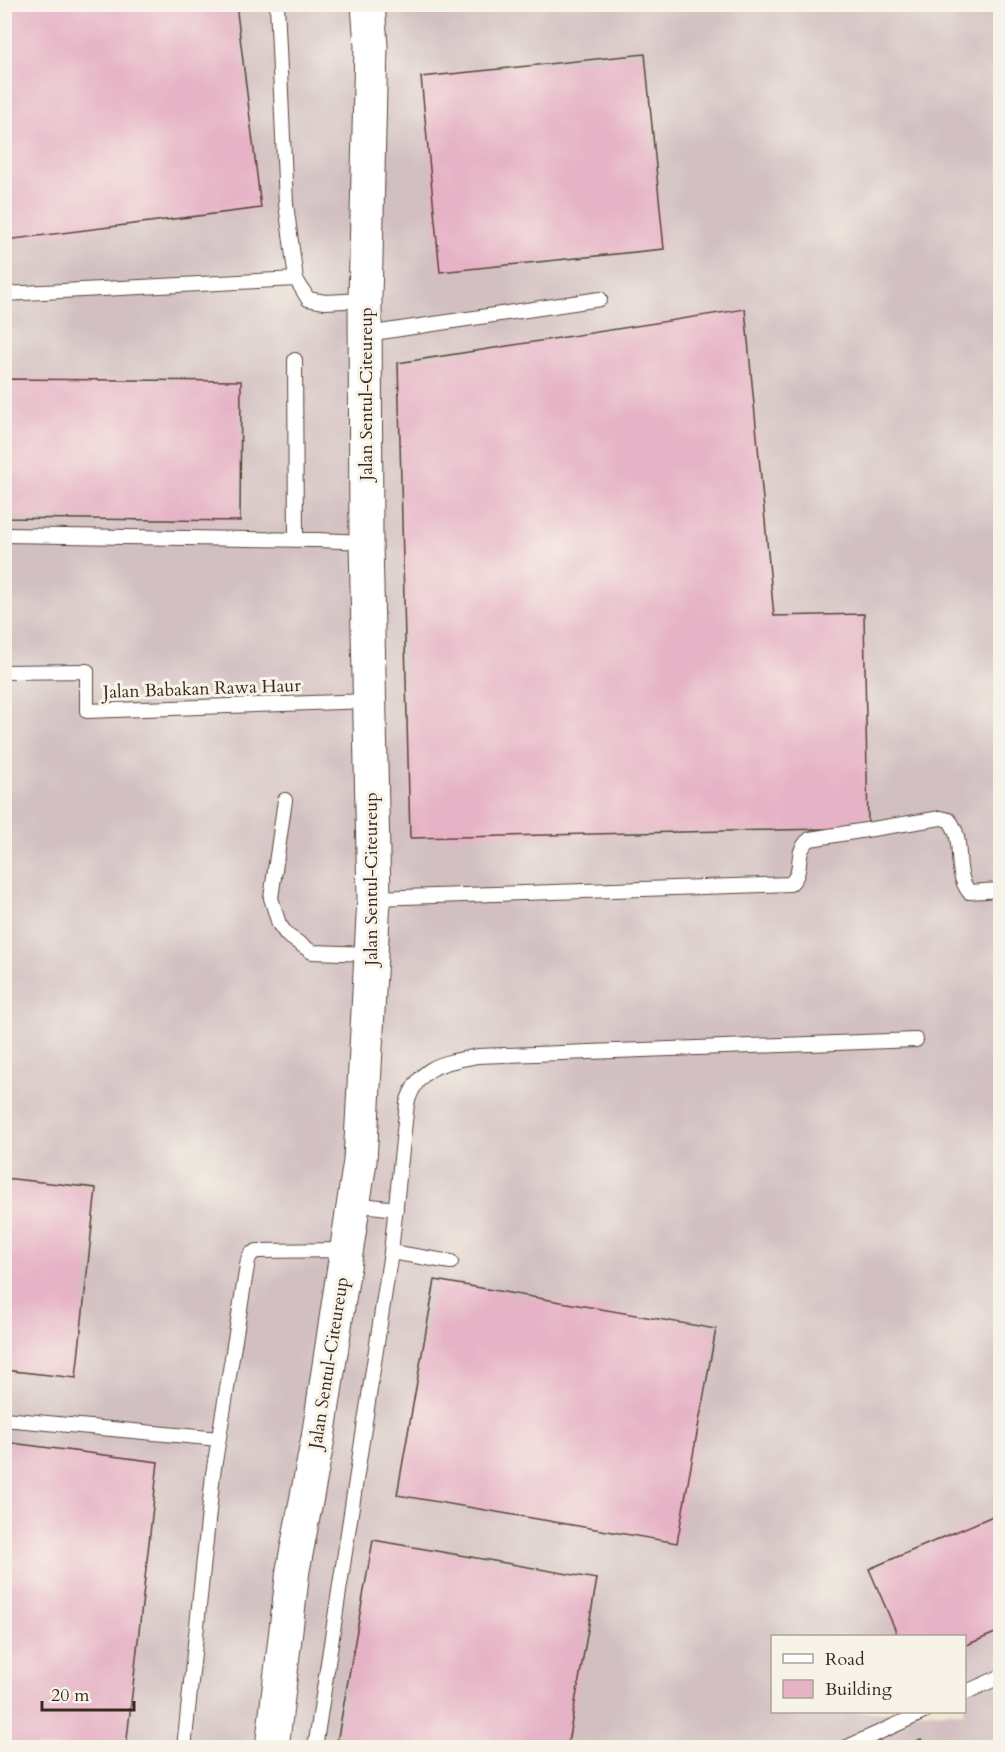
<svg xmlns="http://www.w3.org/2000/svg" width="1005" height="1752" viewBox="0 0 1005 1752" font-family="Cardo,serif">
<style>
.industrial{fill:#d2bfc1;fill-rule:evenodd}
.building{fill:#e6b3c6}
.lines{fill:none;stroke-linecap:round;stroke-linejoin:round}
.service-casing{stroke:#564639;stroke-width:16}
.tertiary-casing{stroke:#564639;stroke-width:35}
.service{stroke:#fff;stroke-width:14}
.tertiary{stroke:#fff;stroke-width:33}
.labels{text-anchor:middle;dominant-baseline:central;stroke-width:6;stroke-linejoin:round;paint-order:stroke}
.street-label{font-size:18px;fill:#3b2a1e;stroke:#f7f3e8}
</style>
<rect width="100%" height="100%" fill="#f7f3e8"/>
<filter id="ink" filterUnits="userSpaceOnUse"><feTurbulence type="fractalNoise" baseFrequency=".0167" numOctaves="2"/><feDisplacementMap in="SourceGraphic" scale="12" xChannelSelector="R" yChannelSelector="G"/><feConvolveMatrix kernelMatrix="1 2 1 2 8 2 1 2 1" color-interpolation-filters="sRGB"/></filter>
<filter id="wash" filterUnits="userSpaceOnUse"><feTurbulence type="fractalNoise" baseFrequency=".008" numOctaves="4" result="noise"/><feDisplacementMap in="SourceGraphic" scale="24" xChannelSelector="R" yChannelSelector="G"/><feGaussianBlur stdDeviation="1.35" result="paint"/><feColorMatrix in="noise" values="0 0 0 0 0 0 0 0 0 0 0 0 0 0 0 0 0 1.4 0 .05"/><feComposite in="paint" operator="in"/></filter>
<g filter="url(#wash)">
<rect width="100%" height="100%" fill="#f1e7cf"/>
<path class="industrial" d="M 5,5 L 1000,5 L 1000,1747 L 5,1748 ZM 772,1636 L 964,1636 L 964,1712 L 772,1712 Z"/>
<g id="blocks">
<path class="building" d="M 4,4 L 236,4 L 261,208 L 6,240 L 4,226 Z
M 645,54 L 664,249 L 440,272 L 421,77 Z
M 745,309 L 774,616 L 864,614 L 868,828 L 410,838 L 398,363 Z
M 4,379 L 241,381 L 240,521 L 4,518 Z
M 4,1178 L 96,1188 L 76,1378 L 4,1370 Z
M 435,1280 L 716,1329 L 677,1543 L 397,1495 Z
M 4,1442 L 158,1462 L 126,1748 L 4,1748 Z
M 1000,1513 L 1000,1631 L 964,1646 L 964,1636 L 898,1636 L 869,1569 Z
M 373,1540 L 597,1579 L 567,1748 L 336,1748 Z
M 921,1739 L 926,1748 L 902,1748 Z"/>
</g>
</g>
<g filter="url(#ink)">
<use href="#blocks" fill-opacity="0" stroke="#564639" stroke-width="1.5"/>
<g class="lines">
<defs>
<path id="service" d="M 277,4 L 286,204 L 296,279 L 308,299 L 325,302 L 365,300
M 4,294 L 296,279
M 367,334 L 600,299
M 295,360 L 296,540
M 4,535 L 317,540 L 366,542
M 4,672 L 87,671 L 87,711 L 369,701
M 285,800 L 271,898 L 279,924 L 287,935 L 312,952 L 372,954
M 374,898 L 790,884 C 806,870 792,853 810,839 L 941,818 L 949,820 C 966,840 952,870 969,892 L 1000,890
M 354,1204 L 396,1209
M 391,1252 L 451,1262
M 4,1419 L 219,1439
M 964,1693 L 1000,1677
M 184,1748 L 213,1474 L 248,1260 L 251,1254 L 257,1251 L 348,1250
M 315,1748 L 391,1252 L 407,1103 C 419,1065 443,1063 478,1056 L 916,1040
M 845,1748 L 924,1712"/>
<path id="tertiary" d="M 272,1748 L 293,1570 L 318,1438 L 360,1161 L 374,898 L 366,542 L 365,300 L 371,46 L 368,4"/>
</defs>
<use href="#service" class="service-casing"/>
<use href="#tertiary" class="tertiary-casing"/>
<use href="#service" class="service"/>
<use href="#tertiary" class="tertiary"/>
</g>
</g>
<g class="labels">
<g class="street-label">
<text transform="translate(366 394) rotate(-90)">Jalan Sentul-Citeureup</text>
<text transform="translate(202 689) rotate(-2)">Jalan Babakan Rawa Haur</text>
<text transform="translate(371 879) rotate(-90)">Jalan Sentul-Citeureup</text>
<text transform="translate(329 1363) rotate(-81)">Jalan Sentul-Citeureup</text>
</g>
</g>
<rect width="1005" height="1752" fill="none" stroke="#f7f3e8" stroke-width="24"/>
<rect x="771" y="1635" width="195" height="78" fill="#f7f3e8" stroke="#aca397" stroke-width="1.5"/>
<rect x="783" y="1654" width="30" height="9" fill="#ffffff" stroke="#aca397" stroke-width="1.5"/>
<text x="825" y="1665" font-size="18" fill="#3b2a1e">Road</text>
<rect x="783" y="1680" width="30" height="18" fill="#e6b3c6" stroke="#aca397" stroke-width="1.5"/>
<text x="825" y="1695" font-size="18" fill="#3b2a1e">Building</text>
<path d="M42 1701v9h92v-9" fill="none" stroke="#3b2a1e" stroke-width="3"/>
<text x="51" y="1701" font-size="18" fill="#3b2a1e" stroke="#f7f3e8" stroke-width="4.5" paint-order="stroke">20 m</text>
</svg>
